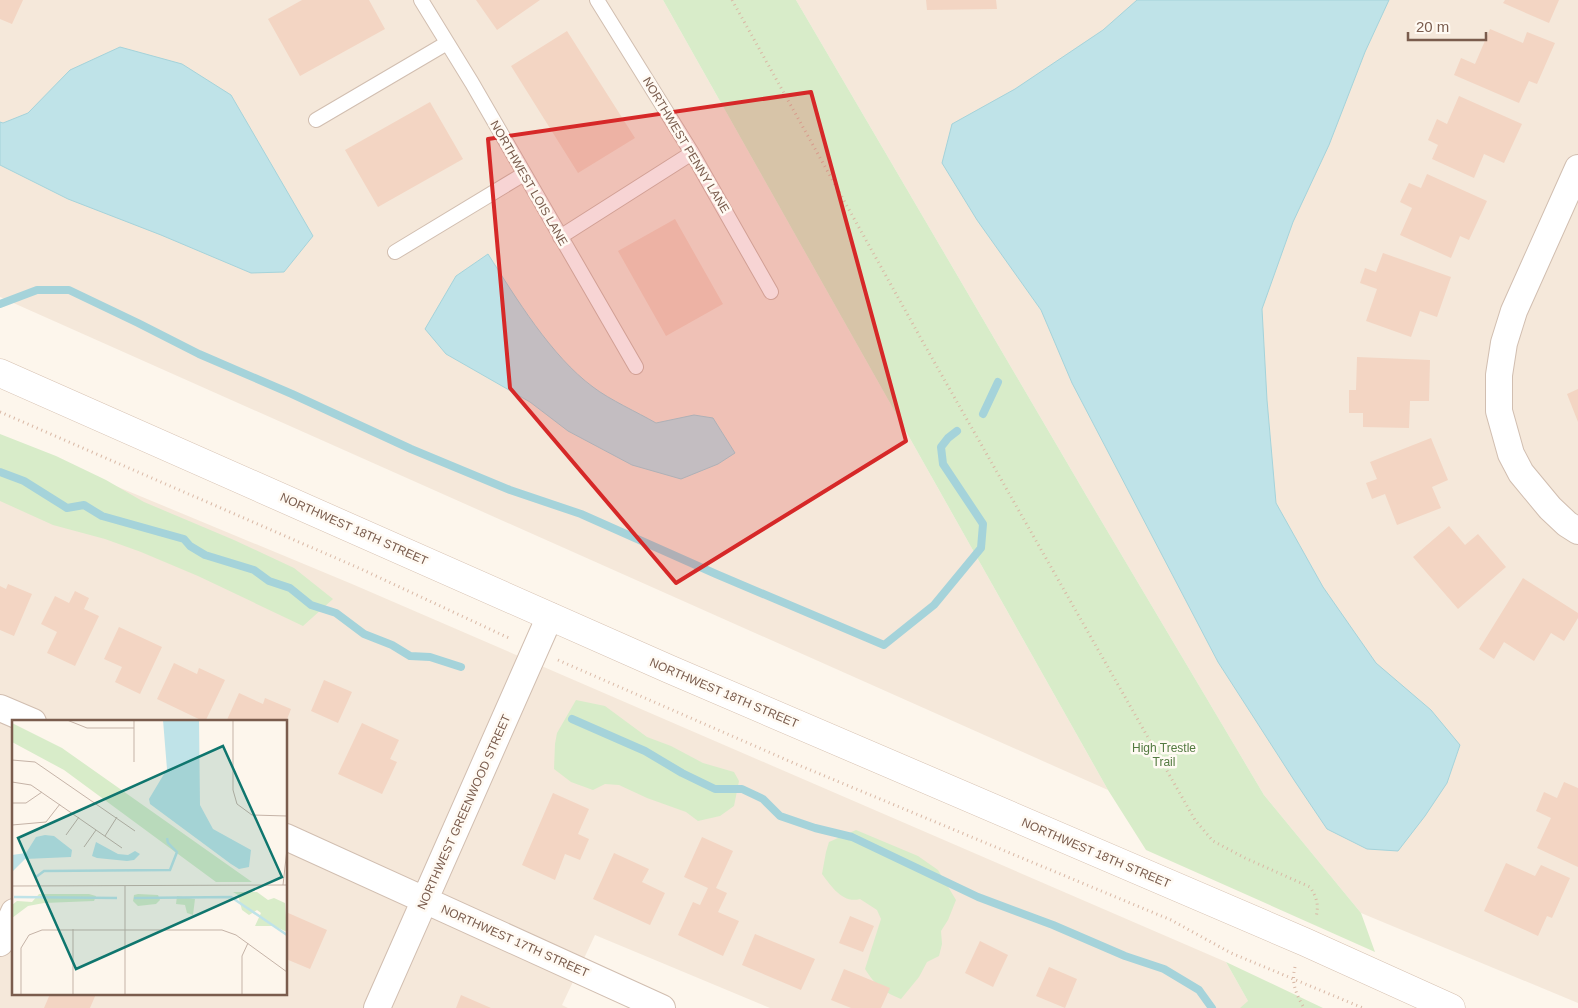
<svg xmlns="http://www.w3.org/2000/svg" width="1578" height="1008" viewBox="0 0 1578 1008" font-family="Arial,sans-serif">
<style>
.residential{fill:#f5e8da;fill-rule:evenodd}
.green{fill:#d8ecc9}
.water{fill:#bfe3e8;stroke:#a5d3da}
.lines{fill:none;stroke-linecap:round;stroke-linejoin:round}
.stream{stroke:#a5d3da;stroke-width:8}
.building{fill:#f3d5c3}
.lane-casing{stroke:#d1beb0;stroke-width:16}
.street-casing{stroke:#d1beb0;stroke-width:28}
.secondary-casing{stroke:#d6c0b0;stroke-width:29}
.path{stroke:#d9b8a5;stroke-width:3;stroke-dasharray:1 4;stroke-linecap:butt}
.lane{stroke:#fff;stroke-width:14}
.street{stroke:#fff;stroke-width:26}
.secondary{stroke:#fff;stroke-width:28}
.marked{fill:#d62828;fill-opacity:0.2;stroke:#d62828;stroke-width:4;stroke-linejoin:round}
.labels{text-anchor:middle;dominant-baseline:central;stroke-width:5;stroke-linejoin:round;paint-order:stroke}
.street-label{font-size:12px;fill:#7a5c4d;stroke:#fffaf3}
.park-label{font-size:12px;fill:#537a41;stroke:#fffaf3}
.inset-river{fill:none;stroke:#bfe3e8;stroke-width:2.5}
.inset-road{fill:none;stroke:#c5b3a7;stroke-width:1}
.view{fill:#0f766e;fill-opacity:0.15;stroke:#0f766e;stroke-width:2.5}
.inset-edge{fill:none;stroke:#7a5c4d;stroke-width:2.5}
</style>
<rect width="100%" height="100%" fill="#fdf6ec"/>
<path class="residential" d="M 0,0 L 663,0 L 1108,790 L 0,297 Z
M 796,0 L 1578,0 L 1578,1003 L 1361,913 L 1264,795 L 1086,495 Z
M 0,438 L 352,584 L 1226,962 L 1252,1008 L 770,1008 L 595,935 L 562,1005 L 568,1008 L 0,1008 ZM 14,722 L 286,722 L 286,994 L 14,994 Z"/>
<path class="green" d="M 663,0 L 796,0 L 1086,495 L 1264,795 L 1361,913 L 1375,952 L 1146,850 L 1108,790 Z
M 0,434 L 56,456 L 106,480 L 144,502 L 234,540 L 294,568 L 333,599 L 303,626 L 198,576 L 141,552 L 105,539 L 53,525 L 0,501 Z
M 576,700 L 605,706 L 647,737 L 671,746 L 703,763 L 734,772 L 739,781 L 734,806 L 720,816 L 698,821 L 686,812 L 647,798 L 619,785 L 605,784 L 593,790 L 571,782 L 554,769 L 555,744 L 557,733 Z
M 856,830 L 918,856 L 938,870 L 956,900 L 948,920 L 941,931 L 942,944 L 939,956 L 927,962 L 919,977 L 901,999 C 885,993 874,984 865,969 L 881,919 L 877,910 L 860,899 C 843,904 831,886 822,874 L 826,852 L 829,842 Z
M 1226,962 L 1323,1008 L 1240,1008 L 1248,1001 Z"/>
<path class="water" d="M 1137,0 L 1389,0 L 1365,52 L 1329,145 L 1293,222 L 1262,309 L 1267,400 L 1276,503 L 1323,587 L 1376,663 L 1431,710 L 1460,745 L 1447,783 L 1425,816 L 1398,851 L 1367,849 L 1327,829 L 1294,780 L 1218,662 L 1072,383 L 1041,310 L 977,220 L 942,163 L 952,124 L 1015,89 L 1103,30 Z
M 120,47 L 182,64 L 231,95 L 313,236 L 284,272 L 251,273 L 161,235 L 68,199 L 0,165 L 0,122 L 3,123 L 28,113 L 70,70 Z
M 488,254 C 516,298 551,356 593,387 C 610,400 637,412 656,423 L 694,415 L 713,418 L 735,453 L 718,464 L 681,479 L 632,465 L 568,431 L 530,402 L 446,354 L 425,329 L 456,276 Z"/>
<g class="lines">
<path class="stream" d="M 0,304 L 37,290 L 69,290 L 138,323 L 199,354 L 292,394 L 411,449 L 510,490 L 581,514 L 716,574 L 884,645 L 934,605 L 981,548 L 983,524 L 943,464 L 941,447 L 948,438 L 957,431
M 983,414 L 998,382
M 0,472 L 24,481 L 67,508 L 84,505 L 102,516 L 184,539 L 190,546 L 205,555 L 254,570 L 269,581 L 290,588 L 311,605 L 336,613 L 364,634 L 392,645 L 410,656 L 430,657 L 461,667
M 572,719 L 645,751 L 682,773 L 715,789 L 742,789 L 763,799 L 780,816 L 815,828 L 852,837 L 978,897 L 1053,925 L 1125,956 L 1164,969 L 1199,990 L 1212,1008"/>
</g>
<path class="building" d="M 0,0 L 23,0 L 12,24 L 0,19 Z
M 302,0 L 369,0 L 385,29 L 300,76 L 268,19 Z
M 476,0 L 540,0 L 497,30 Z
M 926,0 L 996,0 L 997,9 L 927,10 Z
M 1505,0 L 1559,0 L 1549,23 L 1503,3 Z
M 1490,29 L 1523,43 L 1527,32 L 1555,43 L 1537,84 L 1529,81 L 1519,103 L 1454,75 L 1461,58 L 1475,64 Z
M 567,31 L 635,138 L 578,173 L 511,66 Z
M 1459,96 L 1522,124 L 1504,163 L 1484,154 L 1474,178 L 1432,159 L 1438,145 L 1428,140 L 1437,119 L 1447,124 Z
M 430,102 L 463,159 L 378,207 L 345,150 Z
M 1427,174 L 1487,201 L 1469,240 L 1460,236 L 1451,258 L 1400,235 L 1412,208 L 1400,202 L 1409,183 L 1421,188 Z
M 675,219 L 723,304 L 666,336 L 618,251 Z
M 1383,253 L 1451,277 L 1437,317 L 1420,311 L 1411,337 L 1366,321 L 1377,289 L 1360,283 L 1365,268 L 1376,272 Z
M 1357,357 L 1430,360 L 1429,401 L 1410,401 L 1409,428 L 1363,427 L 1363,413 L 1349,413 L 1349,390 L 1356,390 Z
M 1578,389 L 1578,422 L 1567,394 Z
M 1431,438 L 1448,480 L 1432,487 L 1441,508 L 1397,525 L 1385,494 L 1372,499 L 1366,483 L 1377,479 L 1370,462 Z
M 1449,526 L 1465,545 L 1478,534 L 1506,567 L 1458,609 L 1413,557 Z
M 1523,578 L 1578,613 L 1578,618 L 1564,641 L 1551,633 L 1534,661 L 1504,642 L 1494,659 L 1479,649 Z
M 8,584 L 32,594 L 14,636 L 0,630 L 0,586 L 6,589 Z
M 75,591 L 89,598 L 84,609 L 99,616 L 75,666 L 47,653 L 57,632 L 41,624 L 55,596 L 69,603 Z
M 119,627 L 162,647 L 140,694 L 115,682 L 122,667 L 104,659 Z
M 174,663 L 197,674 L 199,668 L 225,680 L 205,722 L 157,699 Z
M 324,680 L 352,692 L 338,723 L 311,711 Z
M 239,693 L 263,704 L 265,698 L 291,709 L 286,722 L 226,722 Z
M 362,723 L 399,740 L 390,759 L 397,762 L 382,794 L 338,774 Z
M 1564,782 L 1578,788 L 1578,867 L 1537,848 L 1551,818 L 1536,811 L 1544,792 L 1557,798 Z
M 553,793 L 589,809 L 578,834 L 589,839 L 580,860 L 565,854 L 555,880 L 522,865 Z
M 702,837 L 733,851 L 716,888 L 727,893 L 718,912 L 739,921 L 723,956 L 678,935 L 693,902 L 700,905 L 708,888 L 684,877 Z
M 614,853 L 649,869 L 642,882 L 665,893 L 650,925 L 593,899 Z
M 1506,863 L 1535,876 L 1541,865 L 1570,878 L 1552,918 L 1547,916 L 1538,936 L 1484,911 Z
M 286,912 L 327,930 L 310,969 L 286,959 Z
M 850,916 L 874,926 L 863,952 L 839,943 Z
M 755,934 L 815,959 L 801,990 L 742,965 Z
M 980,941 L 1008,955 L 993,987 L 965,973 Z
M 1049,967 L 1077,979 L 1065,1008 L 1036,996 Z
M 844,969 L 890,988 L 881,1008 L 851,1008 L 831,1000 Z
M 50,994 L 96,994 L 90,1008 L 44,1008 Z
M 461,995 L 491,1008 L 456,1008 Z"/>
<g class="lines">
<defs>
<path id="lane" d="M 421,0 L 472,83 L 636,367
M 597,0 L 692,153 L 771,292
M 316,120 L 447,43
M 560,237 L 692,153
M 395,252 L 524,174"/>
<path id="street" d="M 1578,168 L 1514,311 L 1504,343 L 1499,375 L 1499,411 L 1511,454 L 1521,473 L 1550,508 L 1567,524 L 1578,531
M 0,708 L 33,722
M 286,837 L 662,1008
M 0,943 L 14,912
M 377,1008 L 550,616"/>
<path id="secondary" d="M 0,373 L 669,669 L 1305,942 L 1451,1008"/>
</defs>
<use href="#lane" class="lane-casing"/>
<use href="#street" class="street-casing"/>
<use href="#secondary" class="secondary-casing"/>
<path class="path" d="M 732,0 L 924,344 L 1195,820 L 1213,841 L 1245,858 L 1310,887 C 1317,898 1319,905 1316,917
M 0,412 L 361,569 L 511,639
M 558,660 L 796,764 L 1171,920 L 1231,953 L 1363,1008
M 1295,967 C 1291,983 1296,994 1304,1008"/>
<use href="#lane" class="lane"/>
<use href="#street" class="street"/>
<use href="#secondary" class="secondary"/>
</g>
<path class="marked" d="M 811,92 L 906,441 L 676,583 L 510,388 L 488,139 Z"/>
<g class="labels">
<g class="street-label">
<text transform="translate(686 145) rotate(59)">NORTHWEST PENNY LANE</text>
<text transform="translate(529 183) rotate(60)">NORTHWEST LOIS LANE</text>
<text transform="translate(354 529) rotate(24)">NORTHWEST 18TH STREET</text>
<text transform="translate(724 693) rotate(23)">NORTHWEST 18TH STREET</text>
<text transform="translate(464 812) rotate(-66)">NORTHWEST GREENWOOD STREET</text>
<text transform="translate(1096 853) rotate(23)">NORTHWEST 18TH STREET</text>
<text transform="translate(515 941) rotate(24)">NORTHWEST 17TH STREET</text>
</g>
<g class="park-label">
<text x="1164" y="748">High Trestle<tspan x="1164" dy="14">Trail</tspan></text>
</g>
</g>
<g transform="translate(12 720)">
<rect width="275" height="275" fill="#fdf6ec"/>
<path d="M 0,3 L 50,28 L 240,162 L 204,162 L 52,50 L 0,22 ZM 221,172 L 245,172 L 256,180 L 262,178 L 273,183 L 275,212 L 262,206 L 243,206 L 249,193 L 245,190 L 237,195 L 230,190 L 226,175 ZM 27,174 L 77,174 L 84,176 L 82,181 L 32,183 L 16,186 L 0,198 L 0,185 L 5,181 L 20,182 ZM 126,174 L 146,175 L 148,180 L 144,184 L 126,186 L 121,181 L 122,175 ZM 165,176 L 183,179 L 181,195 L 175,193 L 173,185 L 164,184 Z" fill="#d8ecc9"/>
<path d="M 151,0 L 187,0 L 188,85 L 201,109 L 239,130 L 237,147 L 227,149 L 219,144 L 138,84 L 137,79 L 155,49 ZM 33,115 L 42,116 L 60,130 L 59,137 L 13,139 L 0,152 L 0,135 L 14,133 L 24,117 ZM 84,122 L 106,134 L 116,135 L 123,131 L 128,134 L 122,140 L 115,141 L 85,138 L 80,136 Z" fill="#bfe3e8"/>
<path class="inset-river" d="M 24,157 L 32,151 L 158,150 L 165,132 L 156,123 L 155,118M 2,177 L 105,178M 122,178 L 219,177 L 275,215"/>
<path class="inset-road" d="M 55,0 L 75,8 L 122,8M 122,0 L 122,42M 221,0 L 221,70 L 225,84 L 240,95 L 275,96M 0,40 L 23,42 L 123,111M 0,62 L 19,65 L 110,128M 0,83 L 14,83 L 30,72M 0,105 L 34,102 L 48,84M 54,115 L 67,97M 93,116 L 105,97M 72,127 L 84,110M 271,165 L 275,129M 0,166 L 275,165M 113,166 L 113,275M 9,275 L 9,228 L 17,215 L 30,210 L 210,210 L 224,215 L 275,252M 61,275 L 61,209M 230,275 L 230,236 L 236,223"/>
<path class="view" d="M 211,26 L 270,157 L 64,249 L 6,118 Z"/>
<rect width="275" height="275" class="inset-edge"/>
</g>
<path d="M1408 32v8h78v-8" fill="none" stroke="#7a5c4d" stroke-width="2.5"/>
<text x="1416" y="32" font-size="15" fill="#7a5c4d" stroke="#fffaf3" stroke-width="4" paint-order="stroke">20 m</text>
</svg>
